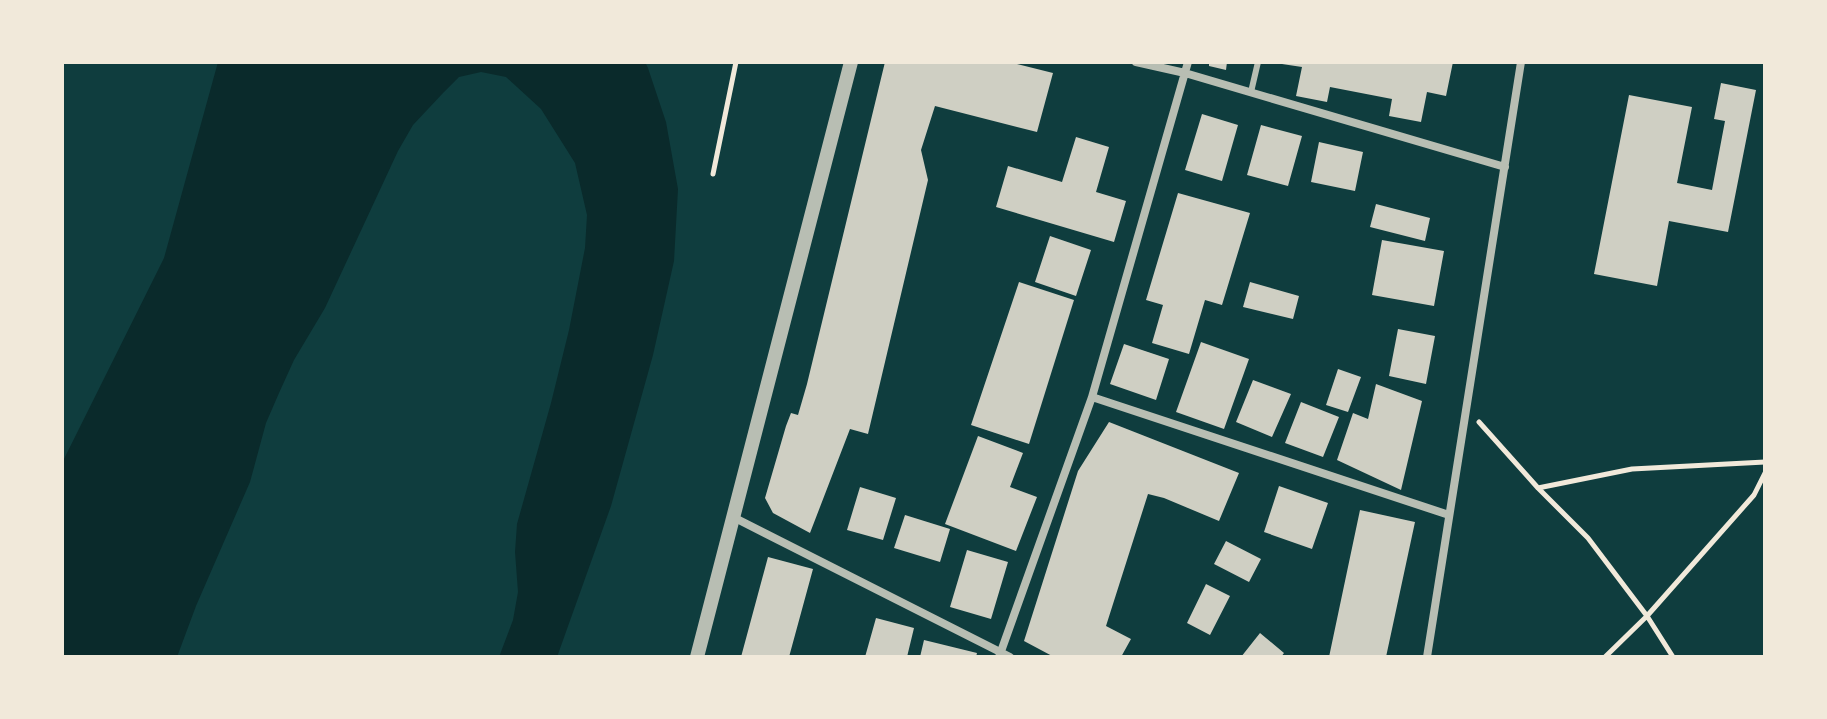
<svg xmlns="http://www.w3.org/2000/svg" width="1827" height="719" viewBox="0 0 1827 719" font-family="Lato,sans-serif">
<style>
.water{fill:#0a2a2b}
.building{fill:#cfcfc3}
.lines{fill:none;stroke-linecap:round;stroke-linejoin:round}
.path{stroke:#f1e9da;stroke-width:5}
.service{stroke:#b8beb3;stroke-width:6}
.minor{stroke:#b8beb3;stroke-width:8}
.tertiary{stroke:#b8beb3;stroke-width:14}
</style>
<rect width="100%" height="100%" fill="#0f3d3e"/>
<path class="water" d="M 218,62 L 645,62 L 648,68 L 666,122 L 678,189 L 674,261 L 653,355 L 611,506 L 557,657 L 499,657 L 513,620 L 518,592 L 515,552 L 517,524 L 551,403 L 569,330 L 585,248 L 587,215 L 575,163 L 541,109 L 506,77 L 481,72 L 459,77 L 444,92 L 413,125 L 398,151 L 325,308 L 294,360 L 279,393 L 266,423 L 250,482 L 196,606 L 177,657 L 62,657 L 62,463 L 164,258 Z"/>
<path class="building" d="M 885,62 L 1009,62 L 1053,73 L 1037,132 L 935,106 L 921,150 L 928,180 L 868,434 L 850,429 L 810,533 L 773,513 L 765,498 L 786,426 L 791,413 L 798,415 L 807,384 Z
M 1209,62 L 1227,62 L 1226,70 L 1209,66 Z
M 1282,62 L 1453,62 L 1446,96 L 1427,92 L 1421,122 L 1389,116 L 1392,99 L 1330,87 L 1327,102 L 1296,96 L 1302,67 L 1282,64 Z
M 1721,83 L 1756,90 L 1728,232 L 1669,221 L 1657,286 L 1594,274 L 1629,95 L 1692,107 L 1677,183 L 1712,190 L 1725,121 L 1714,119 Z
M 1202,114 L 1238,125 L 1222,181 L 1185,170 Z
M 1261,125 L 1302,136 L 1288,186 L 1247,175 Z
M 1076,137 L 1109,147 L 1096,192 L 1126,201 L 1114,242 L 996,207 L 1008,166 L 1062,182 Z
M 1319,142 L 1363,152 L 1355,191 L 1311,182 Z
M 1178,193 L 1250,213 L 1222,305 L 1205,300 L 1189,354 L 1152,343 L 1163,305 L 1146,300 Z
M 1376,204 L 1430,218 L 1425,241 L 1370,227 Z
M 1050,236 L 1091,250 L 1076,296 L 1035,282 Z
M 1382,240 L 1444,251 L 1434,306 L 1372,295 Z
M 1019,282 L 1074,300 L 1029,444 L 971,425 Z
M 1250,282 L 1299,296 L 1293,319 L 1243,307 Z
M 1398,329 L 1435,336 L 1426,384 L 1389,376 Z
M 1201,342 L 1249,359 L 1224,429 L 1176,412 Z
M 1124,344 L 1169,359 L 1156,400 L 1110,384 Z
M 1338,369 L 1361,377 L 1348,412 L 1326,405 Z
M 1253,380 L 1291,394 L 1272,437 L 1236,422 Z
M 1376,384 L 1422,401 L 1401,490 L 1337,460 L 1353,413 L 1368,419 Z
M 1301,402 L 1339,417 L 1323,457 L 1285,443 Z
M 1109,422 L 1239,473 L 1219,521 L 1164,498 L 1148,494 L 1106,626 L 1131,639 L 1121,657 L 1054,657 L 1024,641 L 1078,471 Z
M 978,436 L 1023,453 L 1010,487 L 1037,497 L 1016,551 L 945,524 Z
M 1279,486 L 1328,503 L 1312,549 L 1264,532 Z
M 860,487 L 896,498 L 883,540 L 847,530 Z
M 1360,510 L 1415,522 L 1386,657 L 1329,657 Z
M 905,515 L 950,529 L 940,562 L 894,548 Z
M 1226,541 L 1261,559 L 1249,582 L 1214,564 Z
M 967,550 L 1008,562 L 991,619 L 950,607 Z
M 768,557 L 813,569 L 789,657 L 741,657 Z
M 1206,584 L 1230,596 L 1210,635 L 1187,623 Z
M 876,618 L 914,628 L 907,657 L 865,657 Z
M 1260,633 L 1284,653 L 1281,657 L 1241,657 Z
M 924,640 L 977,653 L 976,657 L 920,657 Z"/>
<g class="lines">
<path class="path" d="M 713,174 L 736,62
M 1479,422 L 1538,488 L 1588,538 L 1647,616 L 1605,657
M 1538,488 L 1632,469 L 1765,462
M 1673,657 L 1647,616 L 1754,495 L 1765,473"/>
<path class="service" d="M 1251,92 L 1258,62"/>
<path class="minor" d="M 1136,62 L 1185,73 L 1505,167
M 1092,397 L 1449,515
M 733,517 L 1010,657
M 999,657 L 1092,397 L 1188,62
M 1427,657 L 1521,62"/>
<path class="tertiary" d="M 697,657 L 851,62"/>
</g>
<rect width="1827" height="719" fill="none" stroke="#f1e9da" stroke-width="128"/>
</svg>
